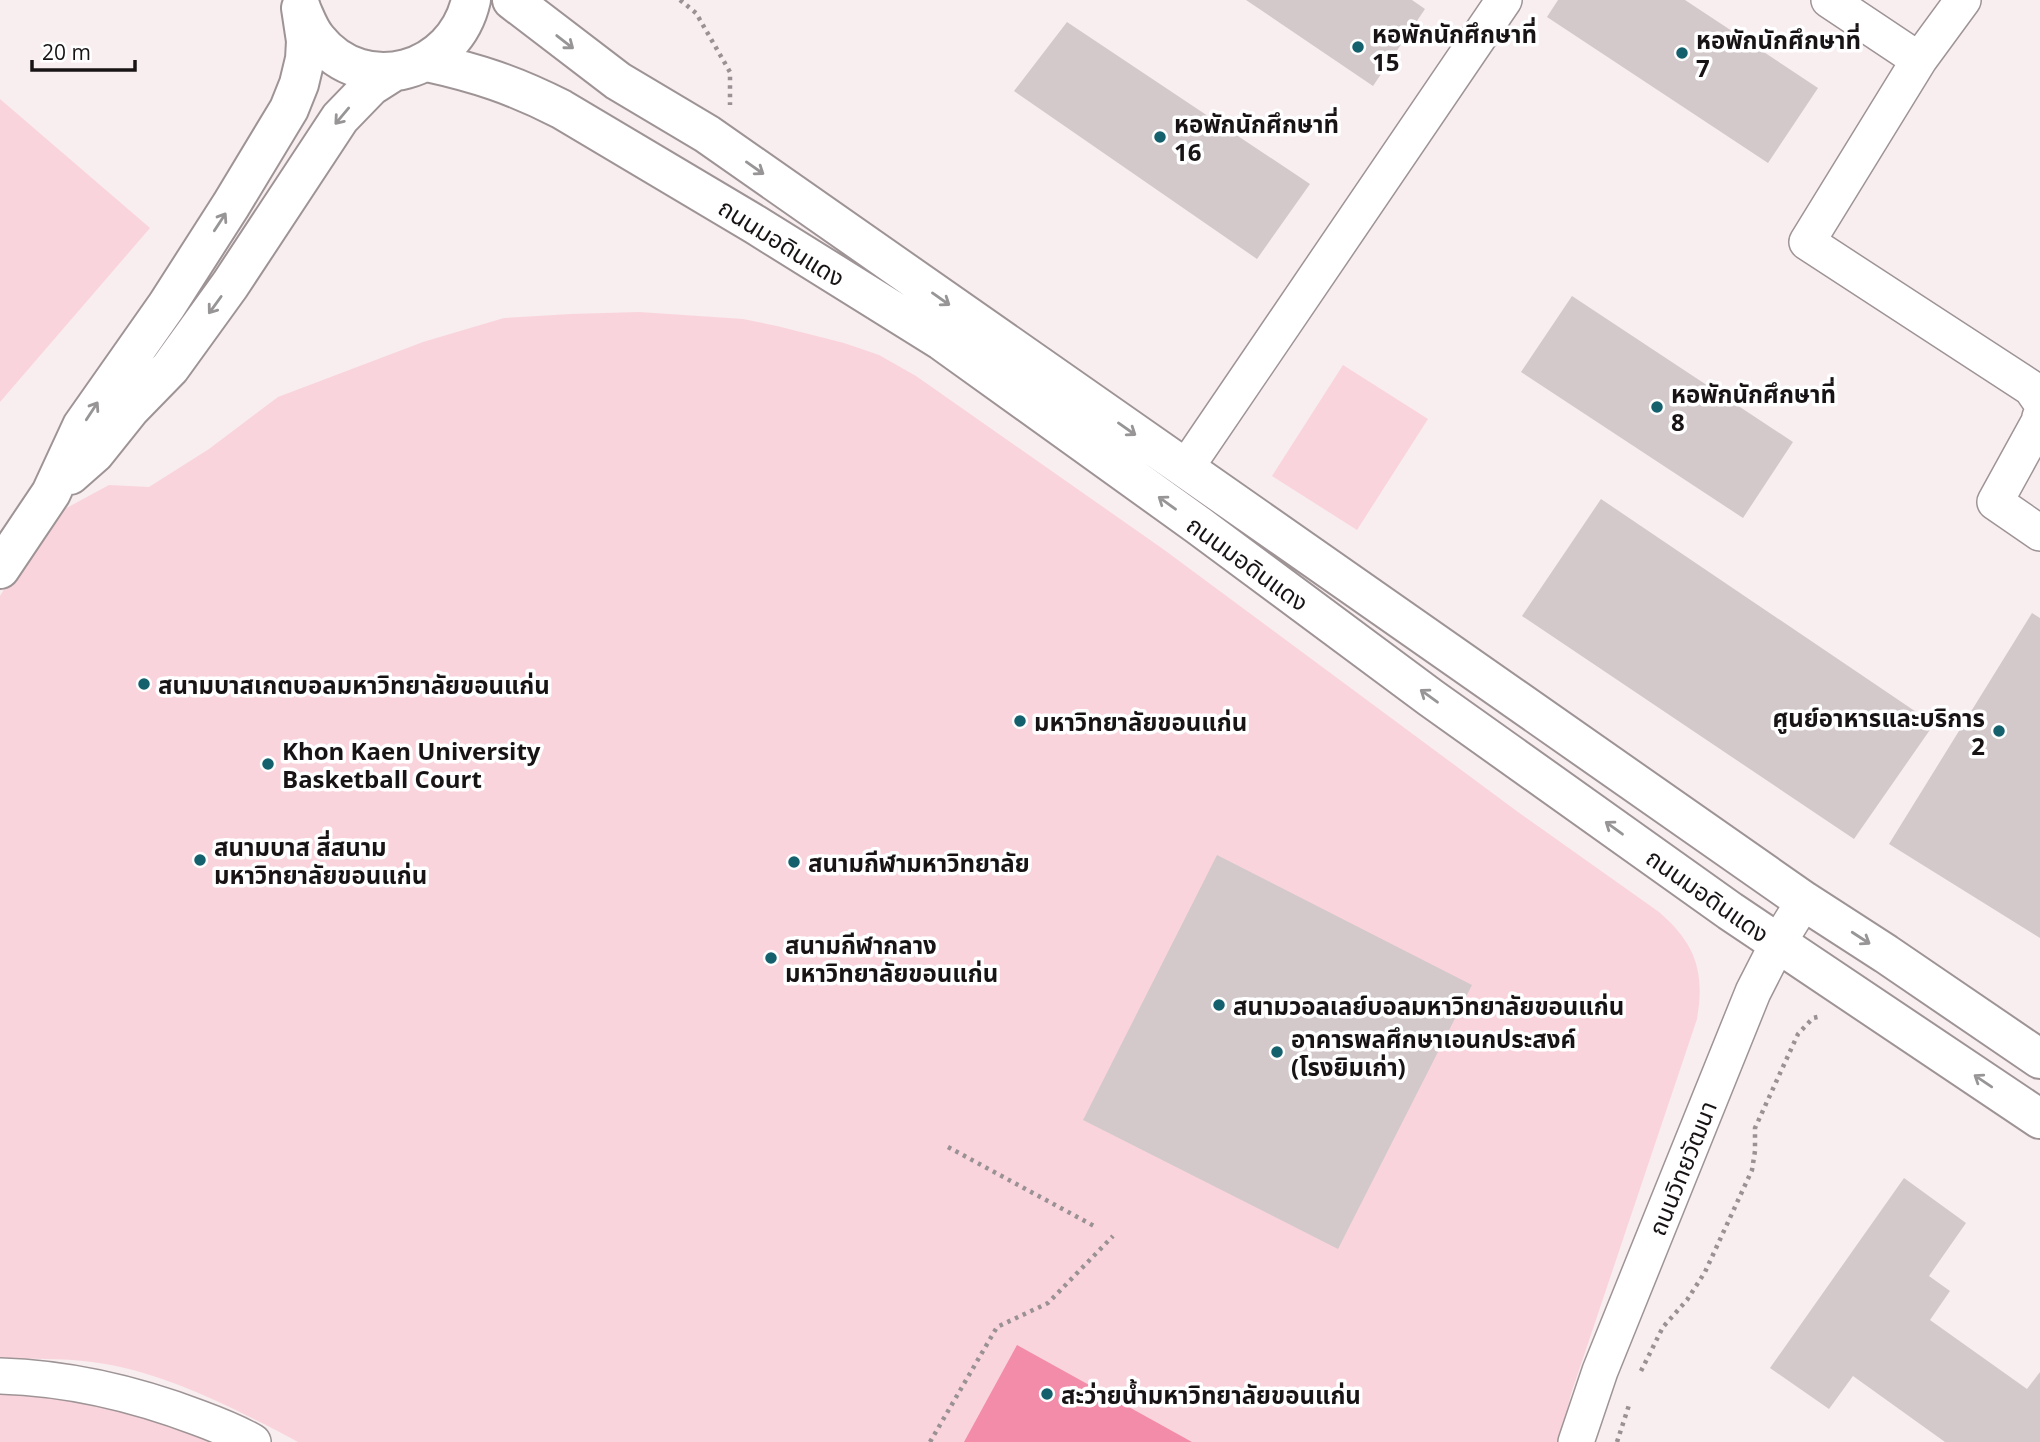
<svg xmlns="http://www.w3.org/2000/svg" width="2040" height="1442" viewBox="0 0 2040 1442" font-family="'Open Sans','Noto Sans Thai',sans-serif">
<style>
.green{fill:#fad4dd}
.water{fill:#f28ca8}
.building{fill:#d3c9cb}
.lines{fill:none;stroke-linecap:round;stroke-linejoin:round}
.minor-casing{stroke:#9e9496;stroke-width:38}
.tertiary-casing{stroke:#9e9496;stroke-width:42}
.path{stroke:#999193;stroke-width:4.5;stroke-dasharray:3.5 5;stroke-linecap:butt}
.minor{stroke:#fff;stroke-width:35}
.tertiary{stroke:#fff;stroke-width:38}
.oneway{stroke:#979596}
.poi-dot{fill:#15606d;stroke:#fff;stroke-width:2.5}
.labels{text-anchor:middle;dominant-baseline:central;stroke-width:7;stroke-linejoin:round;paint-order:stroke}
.poi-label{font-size:24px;font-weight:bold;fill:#181415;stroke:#fff;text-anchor:start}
.street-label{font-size:24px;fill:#181415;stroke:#fff}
</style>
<rect width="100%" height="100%" fill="#f8edef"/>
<path class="green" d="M 0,99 L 150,228 L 0,402 Z
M 639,312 L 743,319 L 777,326 L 844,343 L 879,355 L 916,376 L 1163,549 L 1518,812 L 1659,912 C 1696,944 1705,972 1697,1019 L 1571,1394 L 1560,1442 L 298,1442 C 238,1410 161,1370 92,1362 C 62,1358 30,1359 0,1358 L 0,596 L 48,518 L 109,485 L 149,487 L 209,449 L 278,397 L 423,342 L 504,318 L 571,314 Z
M 1343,365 L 1428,419 L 1357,530 L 1272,476 Z
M 0,1385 L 23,1386 L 240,1442 L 0,1442 Z"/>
<path class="water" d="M 1017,1345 L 1192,1442 L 964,1442 Z"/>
<path class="building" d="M 1246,0 L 1412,0 L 1425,9 L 1373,86 Z
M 1558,0 L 1685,0 L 1818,88 L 1768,163 L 1547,17 Z
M 1067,22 L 1310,184 L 1257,259 L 1014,91 Z
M 1572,296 L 1793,442 L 1743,518 L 1521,372 Z
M 1601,499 L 1934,724 L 1854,839 L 1522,616 Z
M 2032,613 L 2040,618 L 2040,938 L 1889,844 Z
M 1217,855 L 1472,985 L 1338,1249 L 1083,1120 Z
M 1904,1178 L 1966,1223 L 1929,1276 L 1950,1291 L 1930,1320 L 2027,1389 L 2040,1372 L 2040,1442 L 1945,1442 L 1853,1376 L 1829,1409 L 1770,1368 Z"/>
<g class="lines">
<defs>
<path id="minor" d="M 1829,0 L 1919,60
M 1963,0 L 1919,60 L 1807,242 L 2031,388 L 2040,401
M 2040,417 L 2039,422 L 1995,502 L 2040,533
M 1185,469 L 1504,0
M 0,1376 C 68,1378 136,1394 199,1418 C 218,1425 236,1432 253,1442
M 1576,1442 L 1600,1371 L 1753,992 L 1778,943 L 1804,901"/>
<path id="tertiary" d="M 512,0 L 618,81 L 707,134 L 1804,901 L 1886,954 L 2040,1059
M 302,11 C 306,20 310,31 317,39 C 365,99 455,72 471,0
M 427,62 C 477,73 514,85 561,109 L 756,225 L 942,341 L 1198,525 L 1431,698 L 1730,911 L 2040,1119
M 70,475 L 95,453 L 131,408 L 170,368 L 230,285 L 340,118 L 371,86 L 393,72
M 0,569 L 51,493 L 82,426 L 167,305 L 231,205 L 289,109 L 299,84 L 305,59 L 306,41 L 301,8"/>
</defs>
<use href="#minor" class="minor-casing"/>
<use href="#tertiary" class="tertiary-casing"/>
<path class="path" d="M 680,0 L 696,13 L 730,72 L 730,105
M 948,1147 L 1094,1226
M 1641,1371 L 1663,1327 L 1687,1300 L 1705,1272 L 1752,1170 L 1755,1151 L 1755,1128 L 1798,1034 L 1813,1018 L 1822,1016
M 930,1442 L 997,1327 L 1048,1303 L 1113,1236
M 1617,1442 L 1630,1402"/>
<use href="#minor" class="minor"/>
<use href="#tertiary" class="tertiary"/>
</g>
<defs><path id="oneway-shaft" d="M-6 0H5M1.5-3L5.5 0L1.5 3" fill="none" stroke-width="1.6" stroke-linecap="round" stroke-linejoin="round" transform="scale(1.75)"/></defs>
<g class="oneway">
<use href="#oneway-shaft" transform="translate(565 42) rotate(38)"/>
<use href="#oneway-shaft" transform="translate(342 116) rotate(130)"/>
<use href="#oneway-shaft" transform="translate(755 168) rotate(35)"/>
<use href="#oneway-shaft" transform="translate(220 222) rotate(-57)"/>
<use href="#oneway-shaft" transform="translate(941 299) rotate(35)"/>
<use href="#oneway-shaft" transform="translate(215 305) rotate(126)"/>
<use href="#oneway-shaft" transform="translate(92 411) rotate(-57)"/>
<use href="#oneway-shaft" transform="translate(1127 429) rotate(35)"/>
<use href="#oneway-shaft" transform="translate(1167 503) rotate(-144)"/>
<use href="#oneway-shaft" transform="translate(1429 696) rotate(-144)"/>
<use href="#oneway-shaft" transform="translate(1614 828) rotate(-144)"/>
<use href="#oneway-shaft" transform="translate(1861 938) rotate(33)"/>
<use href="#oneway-shaft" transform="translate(1983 1081) rotate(-146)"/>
</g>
<g class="poi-dot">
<circle cx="1358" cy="47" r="7"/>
<circle cx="1682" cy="53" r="7"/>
<circle cx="1160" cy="137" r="7"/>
<circle cx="1657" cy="407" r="7"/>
<circle cx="144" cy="684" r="7"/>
<circle cx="1020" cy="721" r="7"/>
<circle cx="1999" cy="731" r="7"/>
<circle cx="268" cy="764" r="7"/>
<circle cx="200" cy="860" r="7"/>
<circle cx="794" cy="862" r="7"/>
<circle cx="771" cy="958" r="7"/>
<circle cx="1219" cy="1005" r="7"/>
<circle cx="1277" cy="1052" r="7"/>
<circle cx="1047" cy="1394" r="7"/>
</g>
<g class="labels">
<g class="poi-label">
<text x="1372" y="33">หอพักนักศึกษาที่<tspan x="1372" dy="28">15</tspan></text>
<text x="1696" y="39">หอพักนักศึกษาที่<tspan x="1696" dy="28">7</tspan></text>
<text x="1174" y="123">หอพักนักศึกษาที่<tspan x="1174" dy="28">16</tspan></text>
<text x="1671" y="393">หอพักนักศึกษาที่<tspan x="1671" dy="28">8</tspan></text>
<text x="158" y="684">สนามบาสเกตบอลมหาวิทยาลัยขอนแก่น</text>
<text x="1985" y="717" text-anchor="end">ศูนย์อาหารและบริการ<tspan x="1985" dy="28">2</tspan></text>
<text x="1034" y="721">มหาวิทยาลัยขอนแก่น</text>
<text x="282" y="750">Khon Kaen University<tspan x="282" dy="28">Basketball Court</tspan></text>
<text x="214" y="846">สนามบาส สี่สนาม<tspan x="214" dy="28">มหาวิทยาลัยขอนแก่น</tspan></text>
<text x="808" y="862">สนามกีฬามหาวิทยาลัย</text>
<text x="785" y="944">สนามกีฬากลาง<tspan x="785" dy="28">มหาวิทยาลัยขอนแก่น</tspan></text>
<text x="1233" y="1005">สนามวอลเลย์บอลมหาวิทยาลัยขอนแก่น</text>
<text x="1291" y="1038">อาคารพลศึกษาเอนกประสงค์<tspan x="1291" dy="28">(โรงยิมเก่า)</tspan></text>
<text x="1061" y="1394">สะว่ายน้ำมหาวิทยาลัยขอนแก่น</text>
</g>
<g class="street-label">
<text transform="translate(782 242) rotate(32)">ถนนมอดินแดง</text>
<text transform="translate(1248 563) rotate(36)">ถนนมอดินแดง</text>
<text transform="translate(1708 895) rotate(35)">ถนนมอดินแดง</text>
<text transform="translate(1682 1168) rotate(-68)">ถนนวิทยวัฒนา</text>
</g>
</g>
<path d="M32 60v10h103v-10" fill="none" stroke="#181415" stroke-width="3.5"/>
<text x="42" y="60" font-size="21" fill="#181415" stroke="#ffffff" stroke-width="5" paint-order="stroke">20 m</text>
</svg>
